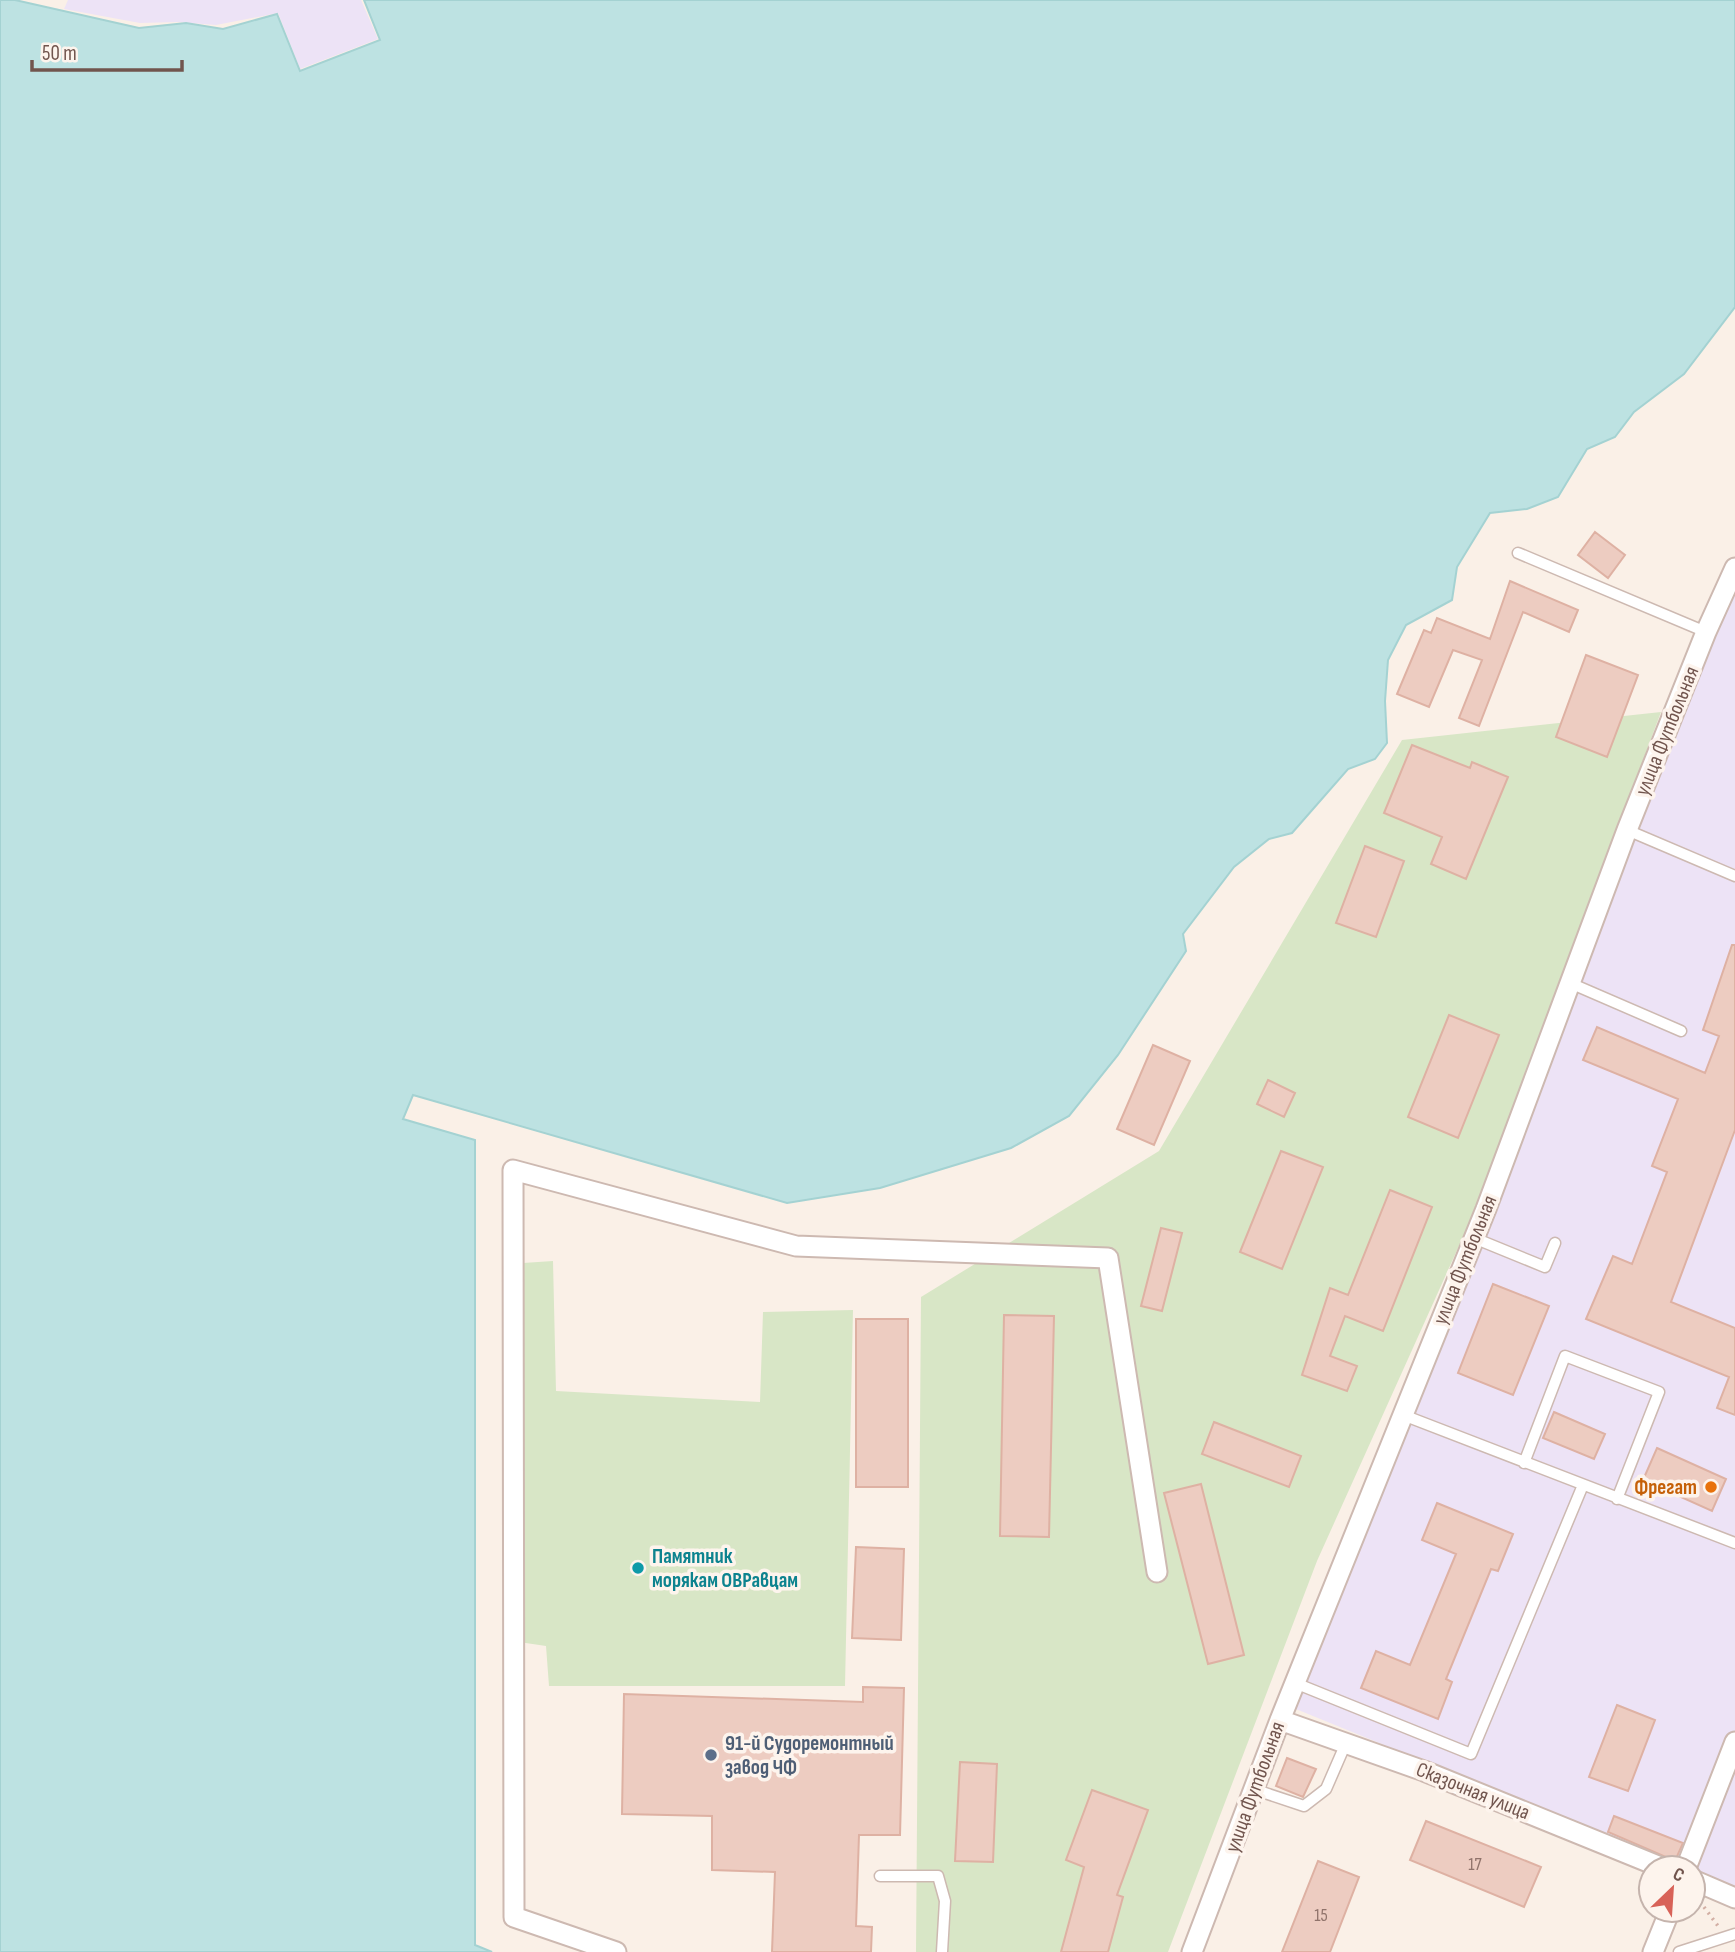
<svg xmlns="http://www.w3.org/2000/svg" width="1735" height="1952" viewBox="0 0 1735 1952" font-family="'Sofia Sans Condensed',sans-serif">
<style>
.education{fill:#ede3f6}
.green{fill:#d8e6c6}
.water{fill:#bde2e2;stroke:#a4d2d2;stroke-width:2}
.building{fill:#edccc1;stroke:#deb1a3;stroke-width:2}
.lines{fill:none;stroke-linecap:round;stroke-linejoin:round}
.lane-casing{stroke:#cdb9b1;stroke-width:13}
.street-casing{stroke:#cdb9b1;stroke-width:23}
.path{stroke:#d2afa4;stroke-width:3.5;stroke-dasharray:2 5;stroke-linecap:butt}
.lane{stroke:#fff;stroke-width:10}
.street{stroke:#fff;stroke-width:19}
.food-dot{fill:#e8710a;stroke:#fdf4ed;stroke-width:2.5}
.culture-dot{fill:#0f9aa8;stroke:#fdf4ed;stroke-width:2.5}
.service-dot{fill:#5c6f8a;stroke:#fdf4ed;stroke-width:2.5}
.labels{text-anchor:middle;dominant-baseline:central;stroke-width:7;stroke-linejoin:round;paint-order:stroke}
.number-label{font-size:18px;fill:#90736b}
.street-label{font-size:21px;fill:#71554e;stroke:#fdf4ed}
.food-label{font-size:21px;font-weight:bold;fill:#c56008;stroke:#fdf4ed;text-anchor:end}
.culture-label{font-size:21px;font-weight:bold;fill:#0d838f;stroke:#fdf4ed;text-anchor:start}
.service-label{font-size:21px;font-weight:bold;fill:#4e5e75;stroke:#fdf4ed;text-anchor:start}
</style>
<rect width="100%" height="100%" fill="#faf0e7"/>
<path class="education" d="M 68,0 L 361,0 L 378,39 L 300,69 L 278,13 L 216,25 L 178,22 L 140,23 L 64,9 Z
M 1735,582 L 1735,1888 L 1286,1705 Z"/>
<path class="green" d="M 1661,712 L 1476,1208 L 1317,1561 L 1168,1952 L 916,1952 L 921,1297 L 1159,1151 L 1402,740 Z
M 553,1261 L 556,1391 L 760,1402 L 763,1312 L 853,1310 L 845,1686 L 549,1686 L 546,1646 L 519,1642 L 523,1263 Z"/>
<path class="water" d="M 0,0 L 15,0 L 139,28 L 186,23 L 223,29 L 277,14 L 300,71 L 380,40 L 364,0 L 1735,0 L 1735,307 L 1684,374 L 1634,412 L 1615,437 L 1587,449 L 1558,497 L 1527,509 L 1490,513 L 1457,567 L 1452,600 L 1406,625 L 1388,660 L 1385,701 L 1387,743 L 1375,759 L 1348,769 L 1292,833 L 1269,839 L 1234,867 L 1183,934 L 1186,951 L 1118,1055 L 1069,1116 L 1011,1148 L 880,1188 L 787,1203 L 413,1095 L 403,1119 L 475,1140 L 475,1945 L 492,1952 L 0,1952 Z"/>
<path class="building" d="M 1595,532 L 1625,555 L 1608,578 L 1578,555 Z
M 1510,581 L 1578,610 L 1569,632 L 1523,612 L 1479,726 L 1459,718 L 1482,660 L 1453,650 L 1429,707 L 1397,694 L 1424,630 L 1431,633 L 1437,618 L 1490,639 Z
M 1586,655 L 1638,675 L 1607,757 L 1556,737 Z
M 1412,745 L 1470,768 L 1472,762 L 1508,777 L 1466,879 L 1431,864 L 1442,837 L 1384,813 Z
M 1365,846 L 1404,861 L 1376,937 L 1336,923 Z
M 1732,945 L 1735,945 L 1735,1130 L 1671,1302 L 1735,1328 L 1735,1415 L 1717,1408 L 1729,1377 L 1586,1319 L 1613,1256 L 1632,1264 L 1667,1172 L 1652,1166 L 1678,1099 L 1583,1060 L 1597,1027 L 1705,1073 L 1719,1036 L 1703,1030 Z
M 1449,1015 L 1499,1035 L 1458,1138 L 1408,1117 Z
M 1153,1045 L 1190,1061 L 1154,1145 L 1117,1129 Z
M 1268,1080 L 1295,1093 L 1284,1117 L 1257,1104 Z
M 1281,1151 L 1323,1167 L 1282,1269 L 1240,1252 Z
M 1390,1190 L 1432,1207 L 1383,1331 L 1345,1316 L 1330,1356 L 1357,1366 L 1347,1391 L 1302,1375 L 1330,1288 L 1348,1295 Z
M 1161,1228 L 1182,1233 L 1162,1311 L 1141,1306 Z
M 1493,1284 L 1549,1306 L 1513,1395 L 1458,1373 Z
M 1004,1315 L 1054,1316 L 1049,1537 L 1000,1536 Z
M 856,1319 L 908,1319 L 908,1487 L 856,1487 Z
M 1554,1412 L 1605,1434 L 1594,1459 L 1543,1438 Z
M 1214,1422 L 1301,1456 L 1289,1487 L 1202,1454 Z
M 1657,1448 L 1726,1479 L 1712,1511 L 1643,1480 Z
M 1201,1484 L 1244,1655 L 1208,1664 L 1164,1493 Z
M 1437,1503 L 1513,1534 L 1498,1571 L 1491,1569 L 1446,1679 L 1452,1682 L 1438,1719 L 1361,1688 L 1376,1651 L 1410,1665 L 1456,1554 L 1422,1540 Z
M 856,1547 L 904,1549 L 901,1640 L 852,1638 Z
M 863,1687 L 904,1688 L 900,1835 L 859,1835 L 856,1926 L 872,1927 L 871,1952 L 772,1952 L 775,1872 L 712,1870 L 712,1816 L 622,1814 L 624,1694 L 863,1702 Z
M 1617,1705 L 1655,1720 L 1628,1791 L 1589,1777 Z
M 1287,1758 L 1316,1769 L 1303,1797 L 1276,1786 Z
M 960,1762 L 997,1764 L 993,1862 L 955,1861 Z
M 1092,1790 L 1148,1810 L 1117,1895 L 1123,1897 L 1108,1952 L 1061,1952 L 1084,1867 L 1066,1860 Z
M 1614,1816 L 1683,1843 L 1675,1861 L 1608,1832 Z
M 1426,1821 L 1541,1867 L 1524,1907 L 1410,1860 Z
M 1318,1861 L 1359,1877 L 1330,1952 L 1282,1952 Z"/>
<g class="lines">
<defs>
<path id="lane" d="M 1518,553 L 1706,632
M 1627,830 L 1735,876
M 1570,983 L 1681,1031
M 1474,1238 L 1545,1267 L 1555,1243
M 1403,1415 L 1735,1543
M 1524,1463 L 1565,1356 L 1659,1392 L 1617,1499
M 1295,1683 L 1471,1754 L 1583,1485
M 1256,1790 L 1304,1806 L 1326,1789 L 1346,1743
M 880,1876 L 938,1876 L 945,1901 L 942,1952
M 1679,1952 L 1735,1934"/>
<path id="street" d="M 1280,1720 L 1424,1771 L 1663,1868
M 1686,1868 L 1735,1742
M 1693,1880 L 1735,1898
M 616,1952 L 514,1917 L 513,1170 L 796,1246 L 1108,1258 L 1157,1572
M 1192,1952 L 1280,1720 L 1486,1209 L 1627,830 L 1706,632 L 1735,568
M 1653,1952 L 1670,1910"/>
</defs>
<use href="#lane" class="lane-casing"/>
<use href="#street" class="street-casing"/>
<path class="path" d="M 1704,1907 L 1718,1926"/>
<use href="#lane" class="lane"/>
<use href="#street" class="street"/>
</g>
<circle class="food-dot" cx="1711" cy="1487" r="7"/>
<circle class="culture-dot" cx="638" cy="1568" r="7"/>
<circle class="service-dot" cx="711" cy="1755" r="7"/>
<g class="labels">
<g class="number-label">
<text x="1475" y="1864">17</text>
<text x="1321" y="1915">15</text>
</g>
<g class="street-label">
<text transform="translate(1667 731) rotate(-68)">улица Футбольная</text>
<text transform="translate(1465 1260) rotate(-68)">улица Футбольная</text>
<text transform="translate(1255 1787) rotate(-70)">улица Футбольная</text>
<text transform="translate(1473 1791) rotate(22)">Сказочная улица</text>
</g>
<g class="food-label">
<text x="1697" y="1487">Фрегат</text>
</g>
<g class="culture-label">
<text x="652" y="1556">Памятник<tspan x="652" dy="24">морякам ОВРавцам</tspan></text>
</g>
<g class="service-label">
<text x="725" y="1743">91-й Судоремонтный<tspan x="725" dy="24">завод ЧФ</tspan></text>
</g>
</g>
<g transform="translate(1672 1889) rotate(25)"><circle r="33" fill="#fdf4ed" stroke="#c5b4ad" stroke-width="2"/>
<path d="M0-5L12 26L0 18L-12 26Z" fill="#d86258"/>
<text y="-10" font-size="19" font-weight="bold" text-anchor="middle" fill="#71554e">С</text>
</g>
<path d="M32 60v10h150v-10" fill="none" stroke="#71554e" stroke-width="3.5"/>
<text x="42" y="60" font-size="21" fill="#71554e" stroke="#fdf4ed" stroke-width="5" paint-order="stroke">50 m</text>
</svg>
